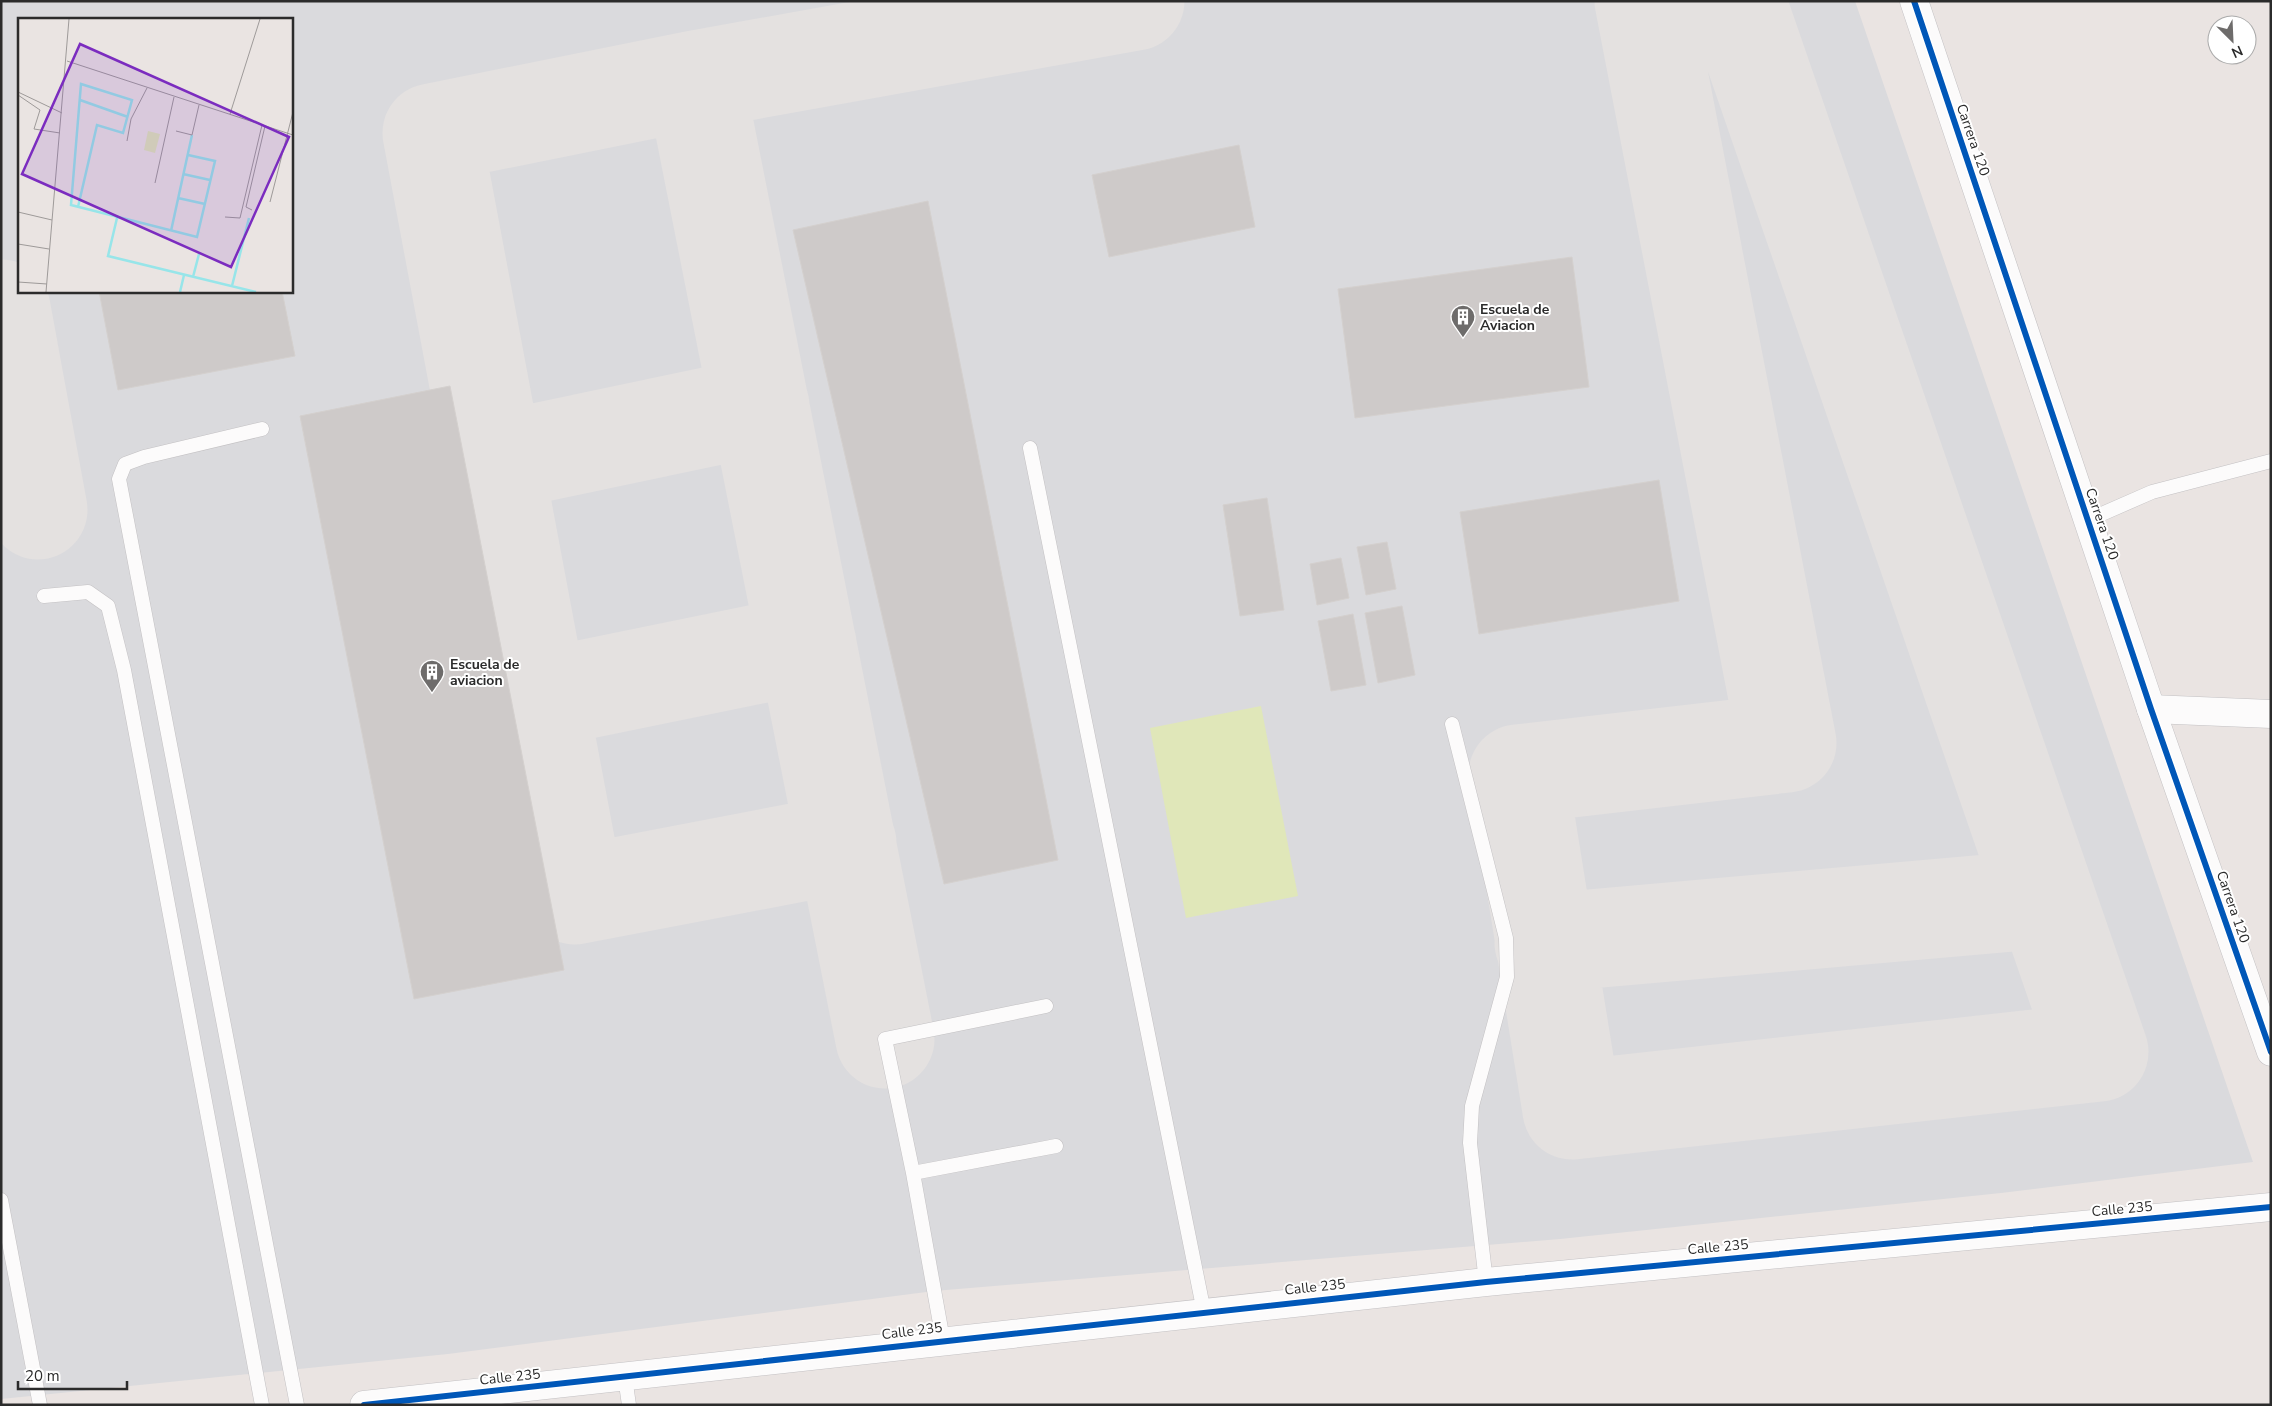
<svg xmlns="http://www.w3.org/2000/svg" width="2272" height="1406" viewBox="0 0 2272 1406" font-family="'Nunito Sans',sans-serif">
<style>
.airport{fill:#dadadd;fill-rule:evenodd}
.pitch{fill:#e0e7b9}
.lines{fill:none;stroke-linecap:round;stroke-linejoin:round}
.taxiway{stroke:#e4e1e0;stroke-width:99}
.building{fill:#cecac9;stroke:#d4d0ce}
.lane-casing{stroke:#c3c1c3;stroke-width:15}
.street-casing{stroke:#c3c1c3;stroke-width:29}
.secondary-casing{stroke:#c3c1c3;stroke-width:29}
.lane{stroke:#fcfbfb;stroke-width:14}
.street{stroke:#fcfbfb;stroke-width:28}
.secondary{stroke:#fcfbfb;stroke-width:28}
.cycleway-casing{stroke:#fff;stroke-width:9}
.cycleway{stroke:#0057b8;stroke-width:6}
.labels{text-anchor:middle;dominant-baseline:central;stroke-width:4;stroke-linejoin:round;paint-order:stroke}
.street-label{font-size:14px;fill:#2b2b2b;stroke:#fff}
.poi-label{font-size:14px;font-weight:bold;fill:#2b2b2b;stroke:#fff;text-anchor:start}
.inset-river{fill:none;stroke:#97e5e9;stroke-width:2.5}
.inset-road{fill:none;stroke:#9e9a99;stroke-width:1}
.view{fill:#7b2cbf;fill-opacity:0.15;stroke:#7b2cbf;stroke-width:2.5}
.inset-edge{fill:none;stroke:#2b2b2b;stroke-width:2.5}
</style>
<rect width="100%" height="100%" fill="#eae4e2"/>
<path class="airport" d="M 1,1 L 1855,1 L 2253,1162 L 2001,1193 L 1560,1239 L 934,1291 L 448,1354 L 1,1399 ZM 19,19 L 291,19 L 291,291 L 19,291 Z"/>
<path class="pitch" d="M 1261,706 L 1298,896 L 1186,918 L 1150,728 Z"/>
<g class="lines">
<path class="taxiway" d="M 1644,1 L 1787,743 L 1518,774 L 1572,1110 L 2099,1052 L 1736,1
M 695,80 L 885,1039
M 1,309 L 38,510
M 494,462 L 760,406
M 538,699 L 807,644
M 847,843 L 575,895 L 432,133 L 695,80 L 1135,1
M 1544,943 L 2045,899"/>
</g>
<path class="building" d="M 1239,145 L 1255,227 L 1109,257 L 1092,175 Z
M 928,201 L 1058,860 L 944,884 L 793,230 Z
M 1572,257 L 1589,387 L 1355,418 L 1338,289 Z
M 99,291 L 282,291 L 295,356 L 118,390 Z
M 450,386 L 564,970 L 414,999 L 300,416 Z
M 1659,480 L 1679,601 L 1479,634 L 1460,512 Z
M 1267,498 L 1284,610 L 1240,616 L 1223,505 Z
M 1387,542 L 1396,589 L 1366,595 L 1357,547 Z
M 1341,558 L 1349,598 L 1317,605 L 1310,564 Z
M 1402,606 L 1415,675 L 1378,683 L 1365,613 Z
M 1353,614 L 1366,685 L 1331,691 L 1318,621 Z"/>
<g class="lines">
<defs>
<path id="lane" d="M 262,429 L 144,457 L 125,464 L 119,479 L 297,1405
M 1030,448 L 1204,1312
M 2088,520 L 2152,492 L 2271,461
M 44,596 L 88,592 L 108,606 L 124,670 L 262,1405
M 1452,724 L 1506,938 L 1507,977 L 1472,1106 L 1470,1143 L 1486,1282
M 913,1173 L 1056,1146
M 1,1200 L 40,1405
M 943,1340 L 913,1173 L 885,1039 L 1046,1006
M 625,1377 L 629,1405"/>
<path id="street" d="M 2151,709 L 2271,714"/>
<path id="secondary" d="M 1914,1 L 2151,709 L 2271,1052
M 364,1405 L 1486,1282 L 2271,1207"/>
</defs>
<use href="#lane" class="lane-casing"/>
<use href="#street" class="street-casing"/>
<use href="#secondary" class="secondary-casing"/>
<use href="#lane" class="lane"/>
<use href="#street" class="street"/>
<use href="#secondary" class="secondary"/>
<defs>
<path id="cycleway" d="M 1914,1 L 2151,709 L 2271,1052
M 364,1405 L 1486,1282 L 2271,1207"/>
</defs>
<use href="#cycleway" class="cycleway-casing"/>
<use href="#cycleway" class="cycleway"/>
</g>
<defs>
<symbol id="building-pin" viewBox="-11 -11 22 30"><path d="M0 17L-7.5 6A9.5 9.5 0 1 1 7.5 6Z" fill="#6e6c6b" stroke="#fff"/><path d="M-4-6H4V6H1V3H-1V6H-4ZM-2.5-4.3h1.7v1.8h-1.7ZM.8-4.3h1.7v1.8H.8ZM-2.5-1h1.7V.8h-1.7ZM.8-1h1.7V.8H.8Z" fill="#fff"/></symbol>
</defs>
<g fill-rule="evenodd">
<use href="#building-pin" x="1449" y="303" width="28" height="38"/>
<use href="#building-pin" x="418" y="658" width="28" height="38"/>
</g>
<g class="labels">
<g class="street-label">
<text transform="translate(1973 140) rotate(71)">Carrera 120</text>
<text transform="translate(2102 524) rotate(71)">Carrera 120</text>
<text transform="translate(2233 907) rotate(71)">Carrera 120</text>
<text transform="translate(2122 1209) rotate(-5)">Calle 235</text>
<text transform="translate(1718 1247) rotate(-5)">Calle 235</text>
<text transform="translate(1315 1287) rotate(-6)">Calle 235</text>
<text transform="translate(912 1331) rotate(-7)">Calle 235</text>
<text transform="translate(510 1377) rotate(-6)">Calle 235</text>
</g>
<g class="poi-label">
<text x="1480" y="309">Escuela de<tspan x="1480" dy="16">Aviacion</tspan></text>
<text x="450" y="664">Escuela de<tspan x="450" dy="16">aviacion</tspan></text>
</g>
</g>
<g transform="translate(18 18)">
<rect width="275" height="275" fill="#eae4e2"/>
<path d="M 130,113 L 142,116 L 137,135 L 126,132 Z" fill="#e0e7b9"/>
<path class="inset-river" d="M 62,82 L 110,99M 165,156 L 192,162M 160,180 L 187,186M 60,189 L 79,107 L 105,115 L 114,82 L 63,66 L 53,187 L 179,219 L 197,143 L 170,137M 99,200 L 90,238 L 238,274M 153,213 L 174,117M 175,259 L 181,236M 214,268 L 231,200M 162,274 L 166,257"/>
<path class="inset-road" d="M 49,43 L 275,117M 0,74 L 44,95M 0,77 L 22,92 L 16,111 L 42,115M 212,96 L 242,1M 158,113 L 174,117 L 181,87M 109,123 L 113,101 L 129,70M 137,165 L 156,79M 252,184 L 275,94M 234,192 L 228,189 L 247,108M 0,194 L 34,202M 207,199 L 222,200 L 244,107M 0,226 L 31,231M 0,264 L 29,266M 28,274 L 51,1"/>
<path class="view" d="M 62,26 L 271,119 L 213,249 L 4,156 Z"/>
<rect width="275" height="275" class="inset-edge"/>
</g>
<rect width="2272" height="1406" fill="none" stroke="#2b2b2b" stroke-width="5"/>
<g transform="translate(2232 40) rotate(156)"><circle r="24" fill="#ffffff" stroke="#aaaaaa"/>
<path d="M0-4L9 19L0 12L-9 19Z" fill="#6e6c6b"/>
<text y="-8" font-size="14" font-weight="bold" text-anchor="middle" fill="#2b2b2b">N</text>
</g>
<path d="M18 1381v8h109v-8" fill="none" stroke="#2b2b2b" stroke-width="2.5"/>
<text x="25" y="1381" font-size="15" fill="#2b2b2b" stroke="#ffffff" stroke-width="4" paint-order="stroke">20 m</text>
</svg>
